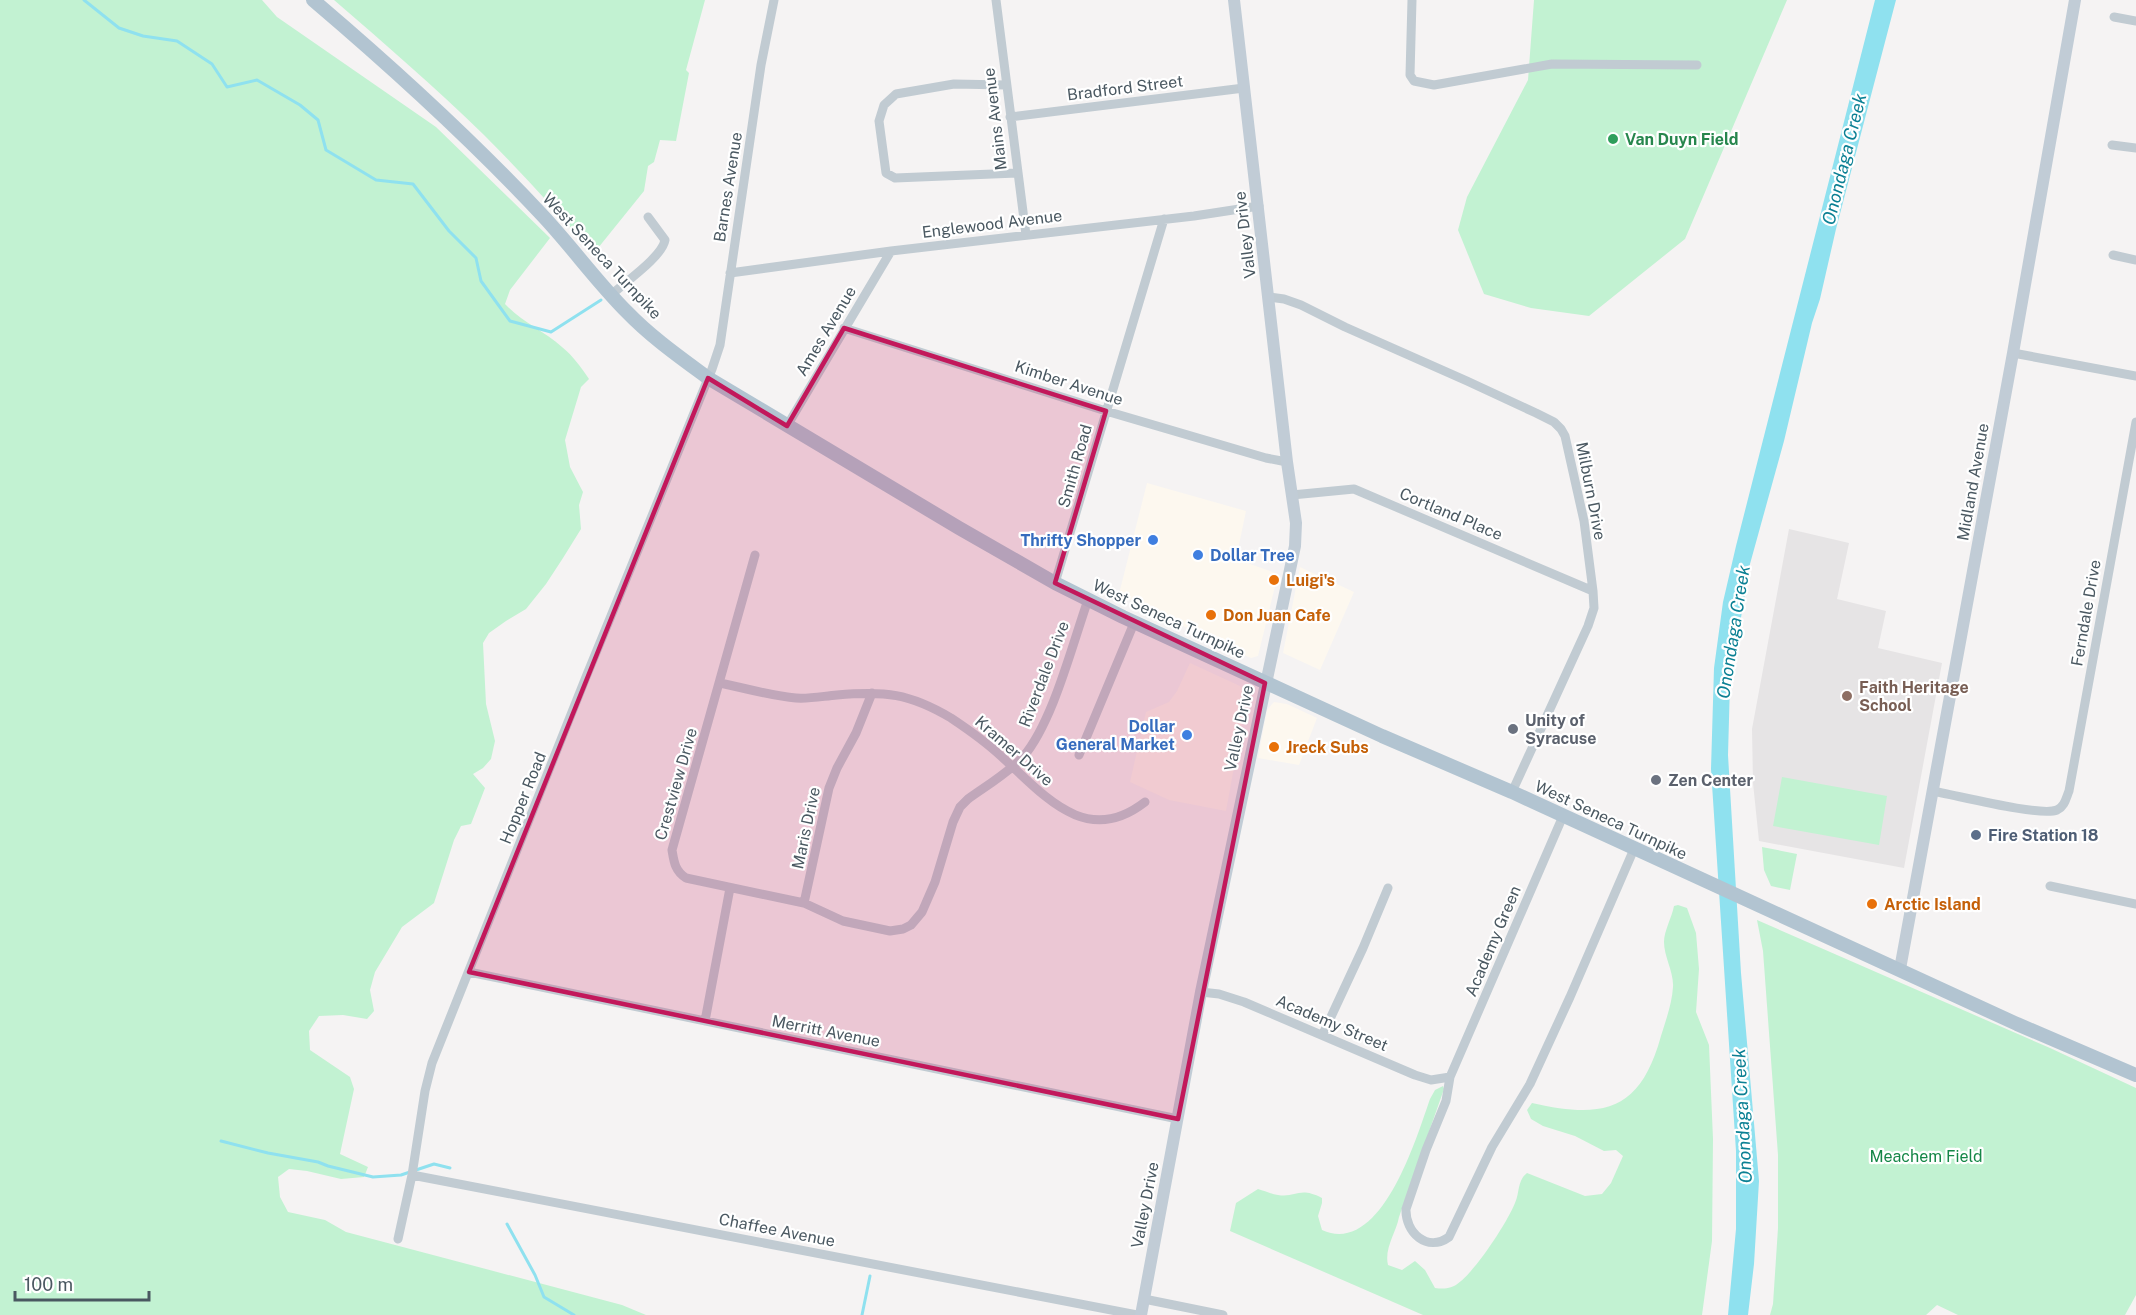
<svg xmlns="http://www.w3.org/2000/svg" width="2136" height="1315" viewBox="0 0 2136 1315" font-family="'Public Sans',sans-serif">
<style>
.commercial{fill:#fdf8ef}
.education{fill:#e6e4e5}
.green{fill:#c2f2d2}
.water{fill:#8fe1ef}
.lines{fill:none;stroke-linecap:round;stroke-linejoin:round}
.stream{stroke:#8fe1ef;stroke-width:3}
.street{stroke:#c1cbd2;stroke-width:9}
.secondary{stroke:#c1ccd6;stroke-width:12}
.primary{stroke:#b2c4d1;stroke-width:14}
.marked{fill:#c2185b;fill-opacity:0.2;stroke:#c2185b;stroke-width:4.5;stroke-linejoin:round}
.leisure-dot{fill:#2e9e5b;stroke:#fff;stroke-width:2}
.shop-dot{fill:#3f7fe0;stroke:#fff;stroke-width:2}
.food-dot{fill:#e8710a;stroke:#fff;stroke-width:2}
.education-dot{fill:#8d6e63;stroke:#fff;stroke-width:2}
.worship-dot{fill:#6b7280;stroke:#fff;stroke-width:2}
.service-dot{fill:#5c6f8a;stroke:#fff;stroke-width:2}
.labels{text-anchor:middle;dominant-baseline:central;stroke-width:4.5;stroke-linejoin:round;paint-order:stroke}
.street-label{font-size:16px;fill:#4a5861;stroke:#fff}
.leisure-label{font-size:16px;font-weight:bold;fill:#27864d;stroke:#fff;text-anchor:start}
.shop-label{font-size:16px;font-weight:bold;fill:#366cbe;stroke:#fff;text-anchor:end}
.food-label{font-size:16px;font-weight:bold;fill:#c56008;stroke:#fff;text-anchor:start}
.education-label{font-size:16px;font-weight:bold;fill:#785e54;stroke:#fff;text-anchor:start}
.worship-label{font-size:16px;font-weight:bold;fill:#5b616d;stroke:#fff;text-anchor:start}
.service-label{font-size:16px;font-weight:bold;fill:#4e5e75;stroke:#fff;text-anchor:start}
.park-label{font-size:16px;fill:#158747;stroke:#fff}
.water-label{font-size:18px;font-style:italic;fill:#0b8094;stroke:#fff}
</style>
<rect width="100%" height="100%" fill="#f5f3f3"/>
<path class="commercial" d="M 1147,483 L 1246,511 L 1236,559 L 1278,574 L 1258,656 L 1251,658 L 1221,645 L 1119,594 Z
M 1300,567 L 1354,592 L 1320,670 L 1283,653 Z
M 1190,663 L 1240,686 L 1245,690 L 1247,696 L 1226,811 L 1169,800 L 1130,782 L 1146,712 L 1169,702 L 1177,691 Z
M 1274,702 L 1287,704 L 1317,718 L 1299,765 L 1258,758 L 1267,710 Z"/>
<path class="education" d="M 1789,529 L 1849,543 L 1837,599 L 1886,611 L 1878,648 L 1942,663 L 1904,868 L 1759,841 L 1753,783 L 1752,729 Z"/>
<path class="green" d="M 0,0 L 262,0 L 277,17 L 436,127 L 550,238 L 510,290 L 505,304 C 522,322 544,331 562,347 C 573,356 581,367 589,379 L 581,387 L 565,440 L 570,467 L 583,492 L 579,505 L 581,529 L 563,558 L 546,584 L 526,609 L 506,621 L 489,633 L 483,643 L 486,704 L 495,741 L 491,759 L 483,768 L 473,774 L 485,788 L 471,824 L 461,826 L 454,840 L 434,903 L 402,927 L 375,972 L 370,990 L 374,1011 L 367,1019 L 343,1015 L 319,1016 L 309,1031 L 310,1050 L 350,1077 L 354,1089 L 340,1154 L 368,1167 L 364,1177 L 341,1179 L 307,1171 L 289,1169 L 278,1177 L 280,1197 L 288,1212 L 325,1220 L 346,1232 L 622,1305 L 646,1315 L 0,1315 Z
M 334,0 L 705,0 L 686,70 L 689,73 L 676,141 L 660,140 L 654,162 L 648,166 L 644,191 L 594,253 C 558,213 522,173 484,135 C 436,88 385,44 334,0 Z
M 1534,0 L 1787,0 L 1685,239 L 1589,316 L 1531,308 L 1484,294 L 1458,230 L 1467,197 L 1528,80 Z
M 1782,777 L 1887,796 L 1879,845 L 1773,826 Z
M 1762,847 L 1797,854 L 1790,890 L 1771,886 L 1764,870 Z
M 1678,905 L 1687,908 L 1696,933 L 1699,969 L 1696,1012 L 1709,1045 L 1713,1139 L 1712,1241 L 1702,1315 L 1423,1315 L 1230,1231 L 1236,1203 L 1258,1189 C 1265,1191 1271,1194 1278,1195 C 1296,1198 1299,1186 1322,1198 L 1322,1203 L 1318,1216 L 1322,1230 C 1381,1257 1416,1139 1430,1099 L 1435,1090 L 1443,1086 L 1444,1089 L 1399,1217 C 1396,1233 1384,1248 1388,1265 L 1402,1270 L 1415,1261 L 1425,1270 L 1435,1288 C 1442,1289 1447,1289 1454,1286 C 1472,1277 1507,1223 1515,1203 C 1520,1192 1517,1181 1527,1173 L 1585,1196 L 1602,1194 L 1611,1183 L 1623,1156 L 1616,1150 L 1604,1151 L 1575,1136 L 1543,1126 L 1531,1119 L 1527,1110 L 1532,1103 C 1603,1119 1640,1112 1661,1036 C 1666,1020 1672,1003 1673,987 C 1674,972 1664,957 1664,942 C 1664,931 1672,917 1674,906 Z
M 1757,920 L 2050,1048 L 2136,1088 L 2136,1295 L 2125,1315 L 1958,1315 L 1937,1305 L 1926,1315 L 1770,1315 L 1773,1304 L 1778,1228 L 1778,1155 L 1763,951 Z"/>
<path class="water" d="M 1875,0 L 1896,0 L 1836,229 L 1820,299 L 1812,323 L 1784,441 L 1750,564 L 1730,683 L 1728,755 L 1741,973 L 1759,1181 L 1754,1264 L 1748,1315 L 1728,1315 L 1736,1229 L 1736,1151 L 1711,769 L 1714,668 L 1723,602 L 1736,546 Z"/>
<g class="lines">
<path class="stream" d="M 84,0 L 119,28 L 143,36 L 177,41 L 212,64 L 227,87 L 257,80 L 300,105 L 318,120 L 326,150 L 376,180 L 413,184 L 449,231 L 476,258 L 481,281 L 510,321 L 551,332 L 601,300
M 221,1141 L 268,1153 L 318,1162 L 328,1166 L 373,1177 L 401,1175 L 434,1164 L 450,1168
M 507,1224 L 535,1275 L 544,1297 L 574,1315
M 862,1315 L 870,1276"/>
<path class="street" d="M 996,0 L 1026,235
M 1412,0 L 1410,75 L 1414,81 L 1434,85 L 1552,64 L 1697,65
M 2114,17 L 2136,21
M 1006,85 L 954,84 L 896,94 L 884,105 L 879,121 L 886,173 L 895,178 L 1017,173
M 1010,117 L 1244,88
M 2112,145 L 2136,148
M 2113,255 L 2136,260
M 730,273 L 891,251 L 1194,216 L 1259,206
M 611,295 C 625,282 662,257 665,240 L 648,217
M 1269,297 L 1284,299 L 1301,305 L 1345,327 L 1467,381 L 1536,413 L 1554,422 L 1561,429 L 1565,436 L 1584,521 L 1593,591 L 1594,608 L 1588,626 L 1512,792
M 844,328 L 1106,411 L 1266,458 L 1287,462
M 2013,353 L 2136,376
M 787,426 L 891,251
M 1292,495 L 1354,489 L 1593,591
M 755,555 L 672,850 C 674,862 675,871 686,878 L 804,903 L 843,921 L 890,931 L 903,929 L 911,925 L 922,912 L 935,882 L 953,822 L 960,807 L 968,799 C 986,786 1008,773 1023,757 C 1053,722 1072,645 1088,600
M 1055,583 L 1164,219
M 720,683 C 745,688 771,696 796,698 C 810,699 824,696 837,695 C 885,691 909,693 951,718 C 969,730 986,742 1002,757 C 1044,795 1086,848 1145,802
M 1079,755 L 1134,623
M 1932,791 C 1956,795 2040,817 2057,810 C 2065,806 2066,798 2069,791 L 2136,422
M 1563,816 L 1450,1077 L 1446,1101 L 1426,1150 L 1406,1209 C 1405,1232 1427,1253 1449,1237 L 1492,1147 L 1530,1084 L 1570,997 L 1634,849
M 2050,886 L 2136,904
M 804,903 L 829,788 L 837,768 L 856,733 L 872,693
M 469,972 L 1178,1119
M 1201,992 L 1219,994 L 1244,1002 L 1415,1075 L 1431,1080 L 1450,1077
M 705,1021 L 730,888
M 1323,1034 L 1363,948 L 1388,888
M 412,1175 L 1137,1315
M 398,1239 L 412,1175 L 425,1091 L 432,1063 L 586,677 L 712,369 L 720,345 L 761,65 L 774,0
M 1144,1299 L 1223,1315"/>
<path class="secondary" d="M 1900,969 L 2013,353 L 2075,0
M 1141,1315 L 1201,992 L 1295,546 L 1296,523 L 1287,462 L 1234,0"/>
<path class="primary" d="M 313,0 C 393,68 471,139 543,216 C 572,247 597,282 627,312 C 651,337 681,358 708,378 L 959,528 L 1055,583 L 1123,617 L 1382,736 L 1512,792 L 2017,1024 L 2136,1075"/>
</g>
<path class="marked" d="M 844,328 L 1106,411 L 1055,583 L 1265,683 L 1178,1119 L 469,972 L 708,378 L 787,426 Z"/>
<circle class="leisure-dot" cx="1613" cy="139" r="6"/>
<g class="shop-dot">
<circle cx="1153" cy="540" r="6"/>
<circle cx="1198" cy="555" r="6"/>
<circle cx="1187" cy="735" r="6"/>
</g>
<g class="food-dot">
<circle cx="1274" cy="580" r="6"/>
<circle cx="1211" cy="615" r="6"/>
<circle cx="1274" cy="747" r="6"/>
<circle cx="1872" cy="904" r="6"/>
</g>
<circle class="education-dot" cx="1847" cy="696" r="6"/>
<g class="worship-dot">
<circle cx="1513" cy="729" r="6"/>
<circle cx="1656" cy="780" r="6"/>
</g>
<circle class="service-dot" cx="1976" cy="835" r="6"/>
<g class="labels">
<g class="street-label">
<text transform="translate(1125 88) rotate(-7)">Bradford Street</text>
<text transform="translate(995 119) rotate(-97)">Mains Avenue</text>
<text transform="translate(728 187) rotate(-81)">Barnes Avenue</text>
<text transform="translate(992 224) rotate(-7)">Englewood Avenue</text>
<text transform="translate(1245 235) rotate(-97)">Valley Drive</text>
<text transform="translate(602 256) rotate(47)">West Seneca Turnpike</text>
<text transform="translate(826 331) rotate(-59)">Ames Avenue</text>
<text transform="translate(1069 383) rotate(18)">Kimber Avenue</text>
<text transform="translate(1075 466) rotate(-74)">Smith Road</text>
<text transform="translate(1973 482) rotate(-80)">Midland Avenue</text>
<text transform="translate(1591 491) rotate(79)">Milburn Drive</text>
<text transform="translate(1451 514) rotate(23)">Cortland Place</text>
<text transform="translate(2086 613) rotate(-80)">Ferndale Drive</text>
<text transform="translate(1169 619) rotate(25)">West Seneca Turnpike</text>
<text transform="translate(1044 674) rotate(-69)">Riverdale Drive</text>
<text transform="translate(1239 728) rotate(-78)">Valley Drive</text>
<text transform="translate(1014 751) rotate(41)">Kramer Drive</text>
<text transform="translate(676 784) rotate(-74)">Crestview Drive</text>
<text transform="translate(523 798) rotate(-68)">Hopper Road</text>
<text transform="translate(1611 820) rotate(25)">West Seneca Turnpike</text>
<text transform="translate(806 828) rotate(-78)">Maris Drive</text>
<text transform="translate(1493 941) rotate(-67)">Academy Green</text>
<text transform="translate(1332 1023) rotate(23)">Academy Street</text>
<text transform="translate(826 1031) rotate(11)">Merritt Avenue</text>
<text transform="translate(1145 1205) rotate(-79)">Valley Drive</text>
<text transform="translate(777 1230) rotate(11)">Chaffee Avenue</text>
</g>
<g class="leisure-label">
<text x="1625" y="139">Van Duyn Field</text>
</g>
<g class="shop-label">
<text x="1141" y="540">Thrifty Shopper</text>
<text x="1210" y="555" text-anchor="start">Dollar Tree</text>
<text x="1175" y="726">Dollar<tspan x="1175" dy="18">General Market</tspan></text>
</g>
<g class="food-label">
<text x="1286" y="580">Luigi's</text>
<text x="1223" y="615">Don Juan Cafe</text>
<text x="1286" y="747">Jreck Subs</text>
<text x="1884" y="904">Arctic Island</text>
</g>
<g class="education-label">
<text x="1859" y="687">Faith Heritage<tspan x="1859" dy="18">School</tspan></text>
</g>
<g class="worship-label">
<text x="1525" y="720">Unity of<tspan x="1525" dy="18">Syracuse</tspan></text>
<text x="1668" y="780">Zen Center</text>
</g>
<g class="service-label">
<text x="1988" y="835">Fire Station 18</text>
</g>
<g class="park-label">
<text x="1926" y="1156">Meachem Field</text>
</g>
<g class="water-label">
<text transform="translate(1844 159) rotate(-76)">Onondaga Creek</text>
<text transform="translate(1733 632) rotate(-81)">Onondaga Creek</text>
<text transform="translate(1742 1116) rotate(-93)">Onondaga Creek</text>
</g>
</g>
<path d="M15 1291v9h134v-9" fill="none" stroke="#4a5861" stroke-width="3"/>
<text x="24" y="1291" font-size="18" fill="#4a5861" stroke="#ffffff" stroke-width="4.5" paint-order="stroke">100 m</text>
</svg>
